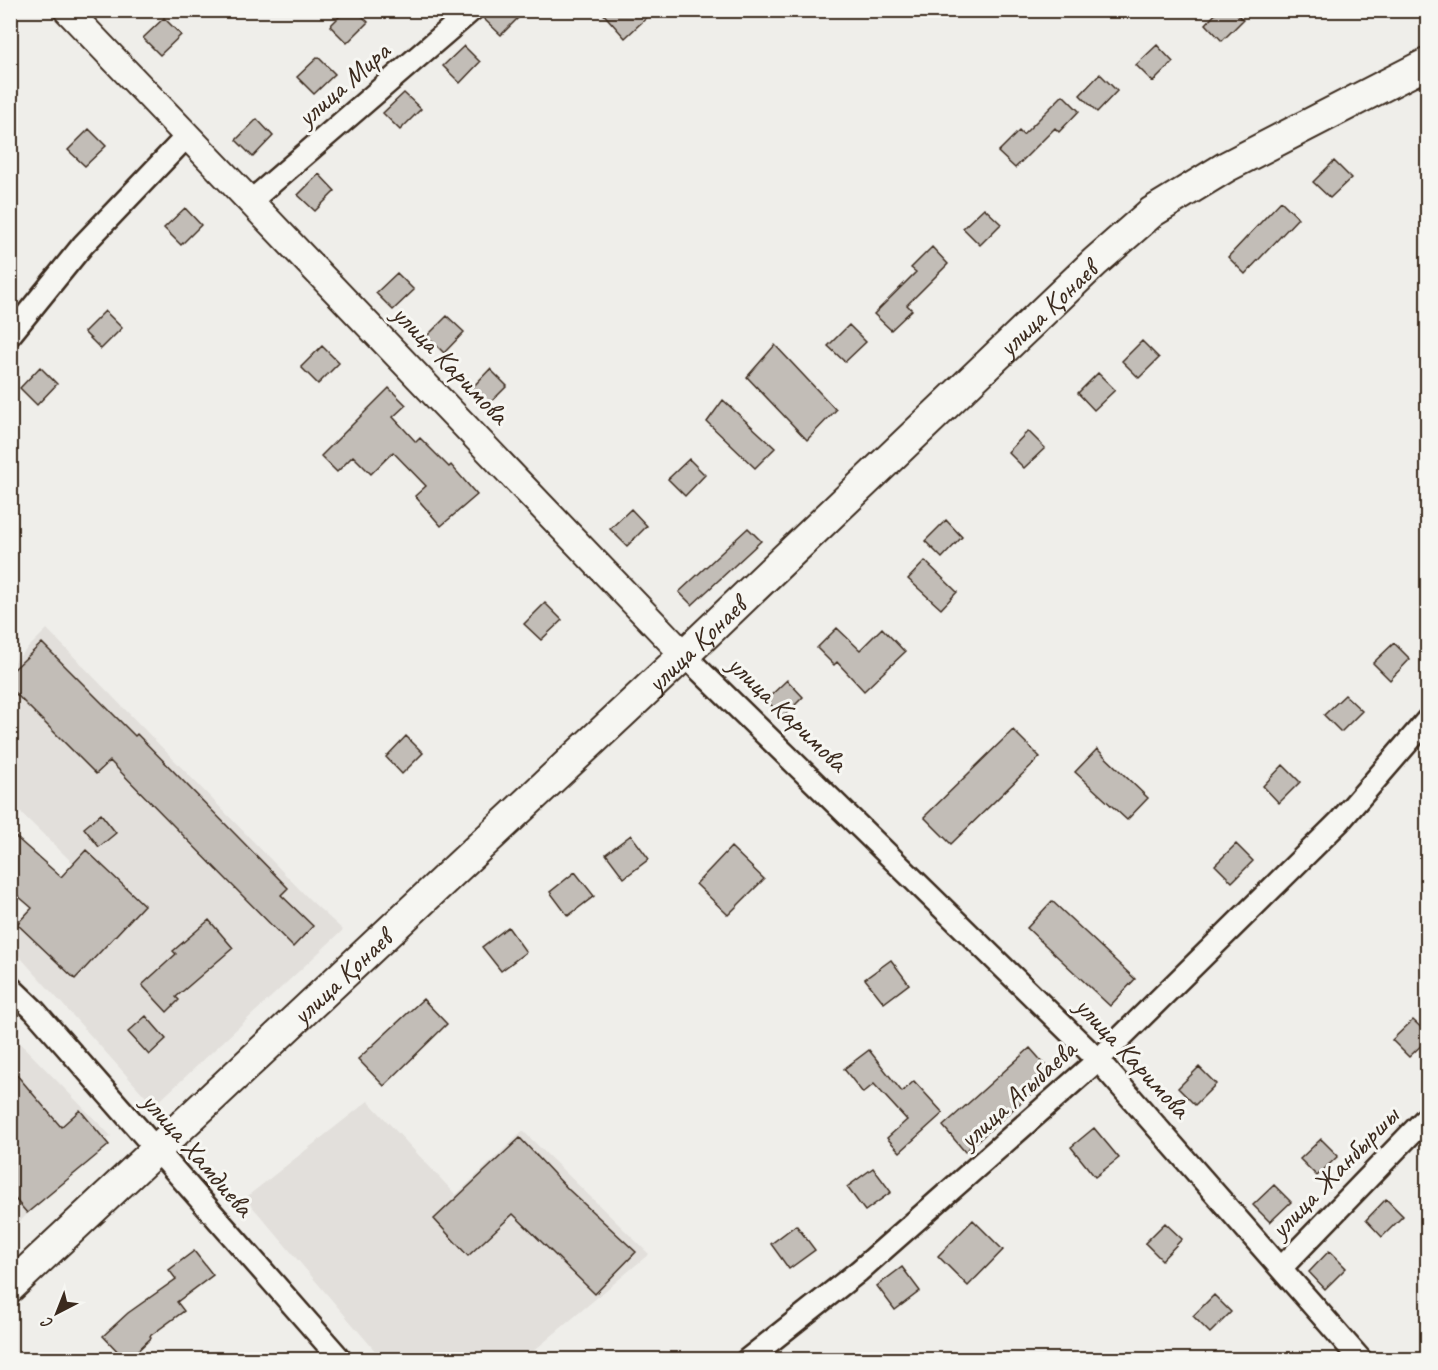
<svg xmlns="http://www.w3.org/2000/svg" width="1438" height="1370" viewBox="0 0 1438 1370" font-family="Caveat,sans-serif">
<style>
.built{fill:#e2dfdb}
.building{fill:#c2bdb7;stroke:#3b2a1e;stroke-width:1.5}
.lines{fill:none;stroke-linecap:round;stroke-linejoin:round}
.minor-casing{stroke:#3b2a1e;stroke-width:26}
.tertiary-casing{stroke:#3b2a1e;stroke-width:30}
.secondary-casing{stroke:#3b2a1e;stroke-width:34}
.minor{stroke:#f6f6f2;stroke-width:21}
.tertiary{stroke:#f6f6f2;stroke-width:26}
.secondary{stroke:#f6f6f2;stroke-width:30}
.labels{text-anchor:middle;dominant-baseline:central;stroke-width:6;stroke-linejoin:round;paint-order:stroke}
.street-label{font-size:28px;fill:#3b2a1e;stroke:#f6f6f2}
</style>
<rect width="100%" height="100%" fill="#efeeea"/>
<filter id="ink" filterUnits="userSpaceOnUse"><feTurbulence type="fractalNoise" baseFrequency=".0167" numOctaves="2"/><feDisplacementMap in="SourceGraphic" scale="12" xChannelSelector="R" yChannelSelector="G"/><feConvolveMatrix kernelMatrix="1 2 1 2 8 2 1 2 1" color-interpolation-filters="sRGB"/></filter>
<g filter="url(#ink)">
<path class="built" d="M 47,629 L 310,900 L 343,930 L 154,1106 L 11,947 L 11,934 L 78,868 L 11,803 L 10,666 Z
M 10,1033 L 111,1136 L 17,1224 L 10,1217 Z
M 368,1101 L 456,1195 L 523,1131 L 649,1254 L 524,1359 L 382,1359 L 245,1198 Z"/>
<path class="building" d="M 346,10 L 356,10 L 368,22 L 347,43 L 330,26 Z
M 492,10 L 526,10 L 501,35 L 484,19 Z
M 600,10 L 655,10 L 625,38 Z
M 1219,10 L 1233,10 L 1243,20 L 1222,41 L 1206,24 Z
M 164,18 L 181,35 L 160,55 L 143,38 Z
M 1157,45 L 1173,62 L 1153,82 L 1136,65 Z
M 464,46 L 480,62 L 460,83 L 443,66 Z
M 318,57 L 335,74 L 314,94 L 297,77 Z
M 1100,74 L 1117,91 L 1097,112 L 1080,95 Z
M 404,93 L 421,109 L 400,130 L 383,113 Z
M 1063,95 L 1079,111 L 1059,132 L 1055,128 L 1015,168 L 998,152 L 1019,131 L 1023,135 Z
M 257,119 L 273,136 L 253,157 L 236,140 Z
M 89,129 L 106,146 L 85,166 L 68,150 Z
M 1334,161 L 1351,178 L 1330,198 L 1313,182 Z
M 319,174 L 335,191 L 315,211 L 298,195 Z
M 1281,201 L 1298,218 L 1245,274 L 1228,257 Z
M 185,208 L 201,225 L 181,245 L 164,228 Z
M 984,208 L 1001,224 L 980,245 L 963,228 Z
M 932,247 L 948,264 L 907,305 L 912,310 L 891,330 L 874,314 L 916,272 L 911,268 Z
M 397,273 L 414,290 L 393,310 L 376,293 Z
M 105,311 L 122,328 L 101,349 L 84,332 Z
M 447,316 L 464,332 L 444,353 L 427,336 Z
M 849,325 L 866,342 L 845,362 L 828,346 Z
M 1142,341 L 1159,358 L 1139,378 L 1122,361 Z
M 775,345 L 836,410 L 807,440 L 747,377 Z
M 322,346 L 339,363 L 318,384 L 301,367 Z
M 40,367 L 57,384 L 37,405 L 20,388 Z
M 490,369 L 507,386 L 487,406 L 470,390 Z
M 1098,373 L 1115,390 L 1094,410 L 1078,393 Z
M 389,388 L 406,405 L 393,417 L 416,442 L 420,438 L 449,467 L 451,465 L 477,495 L 441,526 L 415,496 L 426,486 L 393,452 L 371,474 L 353,456 L 337,472 L 321,456 Z
M 723,400 L 775,448 L 755,468 L 707,422 Z
M 1028,431 L 1045,448 L 1024,468 L 1008,452 Z
M 689,459 L 705,475 L 685,496 L 668,479 Z
M 631,509 L 647,526 L 627,546 L 610,529 Z
M 946,520 L 962,537 L 942,558 L 925,541 Z
M 748,528 L 761,541 L 692,605 L 679,592 Z
M 925,561 L 957,592 L 941,609 L 908,579 Z
M 545,603 L 562,620 L 541,640 L 524,624 Z
M 837,628 L 860,650 L 882,628 L 905,652 L 864,691 L 837,662 L 834,665 L 817,648 Z
M 42,643 L 135,736 L 137,734 L 288,888 L 281,895 L 313,926 L 293,947 L 110,761 L 96,774 L 10,688 L 10,673 Z
M 1394,643 L 1410,659 L 1390,680 L 1373,663 Z
M 787,680 L 803,697 L 783,717 L 766,700 Z
M 1345,695 L 1362,711 L 1341,732 L 1324,715 Z
M 1013,730 L 1040,757 L 951,844 L 924,817 Z
M 406,736 L 423,753 L 402,774 L 386,757 Z
M 1097,749 L 1148,798 L 1127,820 L 1075,772 Z
M 1283,765 L 1300,782 L 1279,803 L 1263,786 Z
M 101,814 L 116,833 L 99,847 L 84,828 Z
M 10,832 L 61,877 L 86,850 L 144,905 L 75,979 L 17,924 L 32,908 L 10,889 Z
M 631,835 L 649,859 L 624,878 L 606,854 Z
M 1236,844 L 1253,861 L 1232,882 L 1215,865 Z
M 731,847 L 764,879 L 728,915 L 696,884 Z
M 575,872 L 594,896 L 568,916 L 550,892 Z
M 1052,901 L 1135,979 L 1110,1006 L 1027,928 Z
M 209,920 L 233,948 L 176,997 L 179,1000 L 167,1012 L 142,985 L 176,954 L 173,951 Z
M 508,927 L 526,952 L 501,971 L 482,947 Z
M 891,960 L 909,984 L 884,1003 L 865,979 Z
M 423,999 L 447,1024 L 384,1086 L 358,1059 Z
M 146,1016 L 166,1039 L 149,1055 L 128,1032 Z
M 1413,1020 L 1428,1034 L 1428,1039 L 1409,1057 L 1392,1040 Z
M 1030,1048 L 1053,1074 L 965,1152 L 943,1126 Z
M 869,1050 L 902,1092 L 914,1081 L 943,1113 L 900,1152 L 887,1138 L 907,1120 L 874,1084 L 863,1093 L 844,1069 Z
M 10,1067 L 61,1127 L 80,1110 L 109,1145 L 27,1213 L 10,1193 Z
M 1199,1067 L 1216,1084 L 1195,1105 L 1178,1088 Z
M 1094,1128 L 1119,1158 L 1095,1177 L 1071,1147 Z
M 520,1138 L 569,1190 L 636,1252 L 595,1294 L 513,1214 L 468,1256 L 434,1219 Z
M 1321,1139 L 1338,1156 L 1317,1176 L 1300,1159 Z
M 873,1168 L 891,1192 L 865,1211 L 847,1187 Z
M 1274,1185 L 1291,1202 L 1270,1222 L 1253,1205 Z
M 1386,1199 L 1403,1216 L 1382,1237 L 1366,1220 Z
M 973,1220 L 1003,1250 L 968,1286 L 938,1256 Z
M 1165,1223 L 1182,1239 L 1162,1260 L 1145,1243 Z
M 796,1225 L 815,1250 L 789,1269 L 771,1244 Z
M 194,1251 L 213,1275 L 177,1302 L 184,1311 L 150,1336 L 151,1338 L 129,1359 L 125,1359 L 103,1336 L 128,1313 L 176,1279 L 169,1270 Z
M 1329,1251 L 1346,1268 L 1325,1289 L 1309,1272 Z
M 902,1267 L 920,1291 L 895,1310 L 877,1286 Z
M 1214,1295 L 1231,1312 L 1210,1333 L 1193,1316 Z"/>
<g class="lines">
<defs>
<path id="minor" d="M 252,200 L 472,10
M 10,335 L 83,245 L 187,136
M 684,655 L 1098,1060 L 1361,1360
M 10,987 L 34,1010 L 341,1360
M 1282,1267 L 1428,1116
M 747,1360 L 859,1271 L 1098,1060 L 1339,822 L 1428,719"/>
<path id="tertiary" d="M 67,10 L 684,655"/>
<g id="secondary">
<path id="s1" d="M 10,1287 L 684,655 L 1095,262 L 1152,212 L 1226,167 L 1428,63"/>
</g>
</defs>
<use href="#minor" class="minor-casing"/>
<use href="#tertiary" class="tertiary-casing"/>
<use href="#secondary" class="secondary-casing"/>
<use href="#minor" class="minor"/>
<use href="#tertiary" class="tertiary"/>
<use href="#secondary" class="secondary"/>
</g>
</g>
<g class="labels">
<g class="street-label">
<text transform="translate(343 84) rotate(-41)">улица Мира</text>
<text stroke="none"><textPath href="#s1" startOffset="1426">улица Қонаев</textPath></text>
<text transform="translate(451 364) rotate(46)">улица Каримова</text>
<text stroke="none"><textPath href="#s1" startOffset="940">улица Қонаев</textPath></text>
<text transform="translate(788 713) rotate(44)">улица Каримова</text>
<text stroke="none"><textPath href="#s1" startOffset="454">улица Қонаев</textPath></text>
<text transform="translate(1133 1057) rotate(47)">улица Каримова</text>
<text transform="translate(1017 1094) rotate(-42)">улица Агыбаева</text>
<text transform="translate(198 1154) rotate(49)">улица Хамдиева</text>
<text transform="translate(1334 1172) rotate(-46)">улица Жанбыршы</text>
</g>
</g>
<rect width="1438" height="1370" fill="none" stroke="#f6f6f2" stroke-width="36"/>
<rect x="18" y="18" width="1402" height="1334" fill="none" stroke="#3b2a1e" stroke-width="2" filter="url(#ink)"/>
<g transform="translate(57 1313) rotate(222)" stroke="#f6f6f2" stroke-width="4.5" paint-order="stroke">
<path d="M0-4.5L10 22L0 15L-10 22Z" fill="#3b2a1e"/>
<text y="-9" font-size="16" font-weight="bold" text-anchor="middle" fill="#3b2a1e">С</text>
</g>
</svg>
